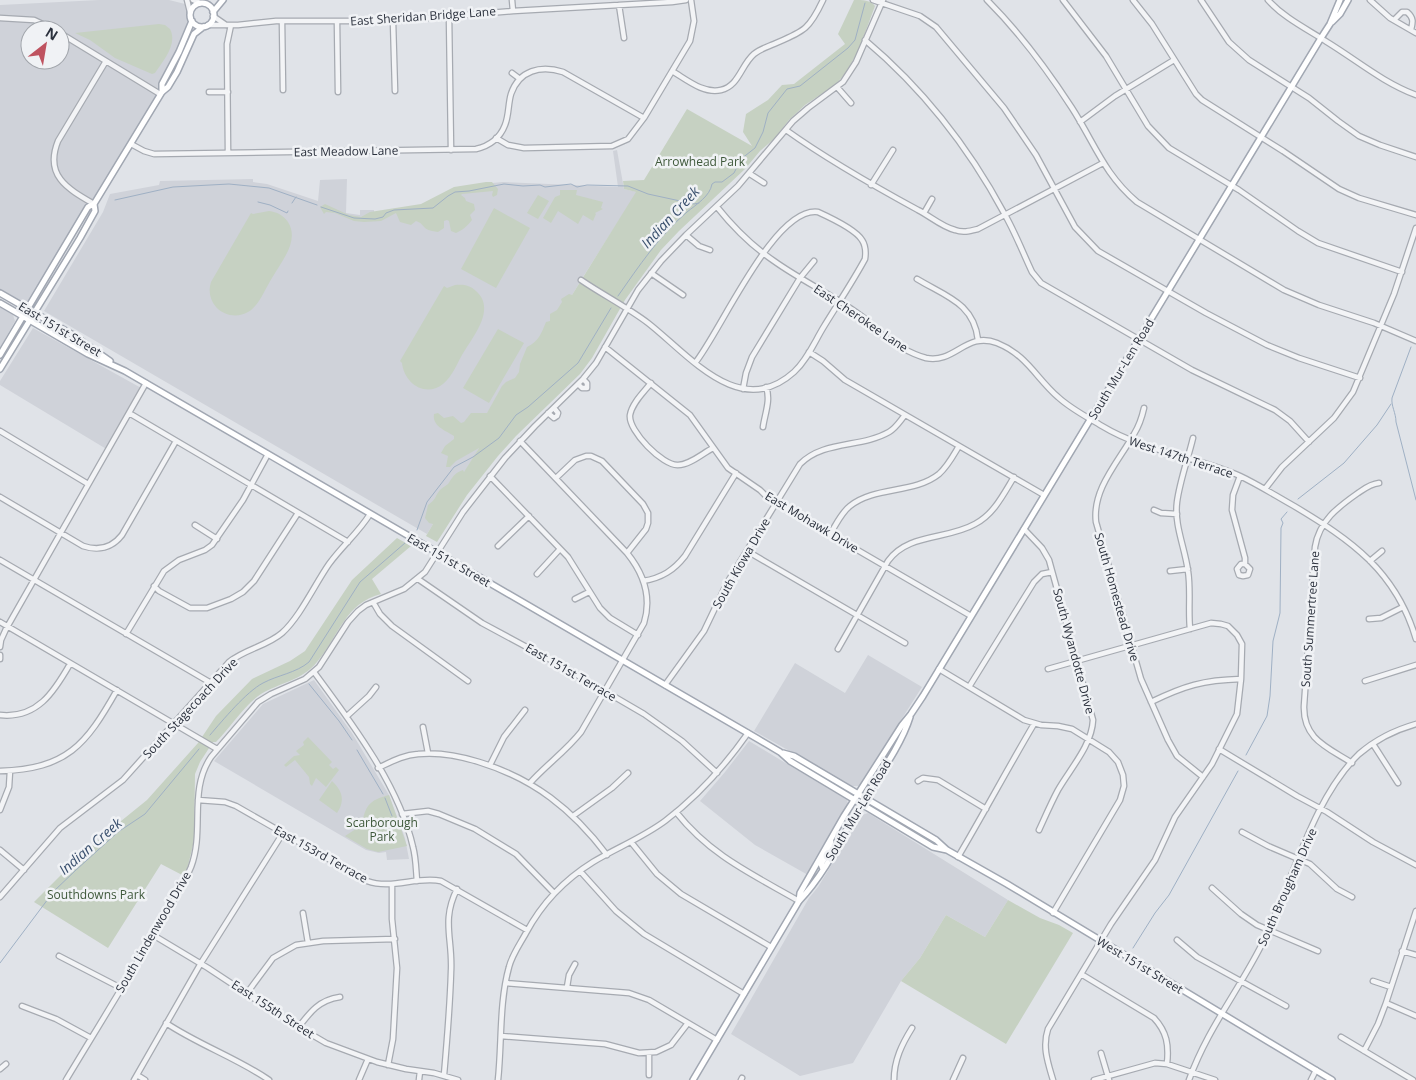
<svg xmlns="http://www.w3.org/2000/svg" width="1416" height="1080" viewBox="0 0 1416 1080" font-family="'Open Sans',sans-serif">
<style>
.built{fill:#cfd2d9;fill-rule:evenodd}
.green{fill:#c6d1c2}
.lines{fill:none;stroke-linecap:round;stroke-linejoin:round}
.stream{stroke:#9fb0c4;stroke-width:1}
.minor-casing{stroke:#a6aab1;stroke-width:7}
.major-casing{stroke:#a1a7b2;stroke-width:8}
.minor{stroke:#f3f4f6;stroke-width:4.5}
.major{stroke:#fff;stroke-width:5}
.labels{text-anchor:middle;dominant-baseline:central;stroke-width:5;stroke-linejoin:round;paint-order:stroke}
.street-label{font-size:12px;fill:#2b313d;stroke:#f0f2f5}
.park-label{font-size:12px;fill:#3e583a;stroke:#f0f2f5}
.water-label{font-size:14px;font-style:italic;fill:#394f6d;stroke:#f0f2f5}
</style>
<rect width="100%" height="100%" fill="#e0e3e8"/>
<path class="built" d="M 99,0 L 169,0 L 185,4 L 192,21 L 162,84 L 162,92 L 94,204 L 88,208 L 28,309 L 0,293 L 0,5 ZM 30,30 L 60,30 L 60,60 L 30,60 Z
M 617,150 L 624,189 L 637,192 L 583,277 L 427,534 L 44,311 L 103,212 L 110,194 L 159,185 L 160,181 L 253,179 L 253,182 L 267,184 L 318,201 L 320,180 L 347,179 L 346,213 L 360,215 L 360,210 L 374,210 L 374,213 L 429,204 L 471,185 L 503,182 L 618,187 L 613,151 Z
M 0,307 L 13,315 L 15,321 L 0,348 Z
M 33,328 L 143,389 L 108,450 L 0,385 L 0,381 Z
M 868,655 L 922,687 L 859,786 L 852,786 L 754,731 L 795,663 L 845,693 Z
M 314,680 L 352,733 L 389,795 L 405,838 L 409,859 L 387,860 L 386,852 L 379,853 L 366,850 L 214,761 L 263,704 Z
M 749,741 L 847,800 L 848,804 L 814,860 L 808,875 L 755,845 L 700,801 L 725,772 Z
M 868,813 L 1008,900 L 985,937 L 946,915 L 920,958 L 901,981 L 853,1063 L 800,1076 L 731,1034 L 809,898 L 818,887 L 862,815 Z"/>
<path class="green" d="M 854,0 C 862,0 871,0 875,6 L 859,49 L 846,73 L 835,85 L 805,105 L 789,120 L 774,139 L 760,151 L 745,169 L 679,231 L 661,250 L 625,300 L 592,358 L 580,374 L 516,436 L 498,456 L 467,495 L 437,542 L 426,536 L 433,524 L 429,523 L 425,518 L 428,505 C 438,498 434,496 441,489 C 443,487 446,486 448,484 C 453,477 454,473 463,470 L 464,472 L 479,448 L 456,461 L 450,467 L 446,467 L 448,456 L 441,453 L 445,446 L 454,439 L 454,436 C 445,430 432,426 434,414 L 438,413 L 444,418 L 453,416 L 461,423 L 464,422 L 471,413 L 487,413 L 502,386 L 506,382 L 515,378 L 519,372 L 520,364 L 527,347 C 539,341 541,334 546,322 L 550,321 L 550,314 L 557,310 L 562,302 L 561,299 L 569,294 L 572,295 L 636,192 L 624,189 L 623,181 L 644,180 L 687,109 L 752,146 L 743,132 L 746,114 L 768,100 L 782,85 L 794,84 L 845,44 L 838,34 Z
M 159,24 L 165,25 L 170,29 C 178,44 163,61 155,73 L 152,74 L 115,58 L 90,40 L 75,33 Z
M 486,182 L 492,182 L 498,189 L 497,195 L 493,197 L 492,195 L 493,191 L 462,194 L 461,195 L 465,198 L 466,201 L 474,204 L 475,210 L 470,215 L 472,220 C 467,226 463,230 456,233 L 451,231 L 449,221 L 447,220 L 444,221 L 444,228 L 438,232 C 420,230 427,225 416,221 L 411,225 L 400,222 L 396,213 L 381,221 L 364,222 L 354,221 L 335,213 L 326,212 L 324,214 L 320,207 L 325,204 L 349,215 L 361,217 L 370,212 L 421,204 L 454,187 Z
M 560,190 L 577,190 L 576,195 L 603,202 L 601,208 L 603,209 L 595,213 L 596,214 L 593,221 L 583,215 L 578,224 L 558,211 L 551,223 L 543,218 L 555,197 L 560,195 Z
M 538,195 L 549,201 L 538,219 L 527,213 Z
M 494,208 L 530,228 L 496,288 L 461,269 Z
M 269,211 C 277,212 283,215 288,222 C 300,241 281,262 272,278 C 265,289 259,306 248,312 C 238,318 224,316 216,307 C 210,300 208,291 211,282 L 251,213 L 253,214 Z
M 455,285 C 463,284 470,285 476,291 C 497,309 472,338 462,355 C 457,364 452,377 443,384 C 425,398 404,383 402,363 L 400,361 L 444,286 L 447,288 Z
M 498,329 L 524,343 L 489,403 L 463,388 Z
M 397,538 L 411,546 L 372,579 L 381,594 C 345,603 339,636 317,662 C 303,680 279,683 261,694 C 244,705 230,728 216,742 L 213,742 L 200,762 L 195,774 L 194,841 L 188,866 L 184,876 L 161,864 L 108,948 L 34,902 L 74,862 L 105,834 L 147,800 L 198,743 L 216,716 L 252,679 L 290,661 L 305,651 L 352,580 Z
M 308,737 L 332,762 L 329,765 L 333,769 L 336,767 L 339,770 L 326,787 L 316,778 L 312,786 L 310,784 L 309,777 L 295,760 L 286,767 L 284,765 L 294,756 L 300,755 L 296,751 L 304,745 L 303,742 Z
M 332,781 C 343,791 345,801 337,813 L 319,800 Z
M 389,795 L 407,846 L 378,852 L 367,849 L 345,836 L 362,825 C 365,806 369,800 389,795 Z
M 1008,900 L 1040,918 L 1059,925 L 1073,933 L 1006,1044 L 901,981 L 920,958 L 946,915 L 985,937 Z"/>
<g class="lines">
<path class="stream" d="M 115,200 L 173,187 L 229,184 L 269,188 L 317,205
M 258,202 L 270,205 L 287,213 L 288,211
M 292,203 L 296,197
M 321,207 L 354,218 L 375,219 L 383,217 L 386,213 L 394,210 L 433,208 L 448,196 L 455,192 L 469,191 L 504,184 L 523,186 L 540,185 L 545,187 L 571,184 L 577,187 L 587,185 L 628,186 L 648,194 L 694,204 L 699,203
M 618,296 C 639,266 659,236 687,212 C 697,204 710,196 712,184 L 715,182 L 722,182 L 734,173 L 741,159 L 755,148 L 763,132 L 768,113 L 787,89 L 800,86 L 848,48 L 855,40 L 865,3
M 1411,347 L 1392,398 C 1391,406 1396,413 1396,422 L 1416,500
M 1298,499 L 1344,463 L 1377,425 L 1391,404
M 417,530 L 427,502 L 454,467 L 473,457 L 499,438 L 516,415 L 528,407 L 578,363 L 611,308
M 309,684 L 339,721 L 352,740
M 210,735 C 223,720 246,692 263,683 C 278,675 296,673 309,662 L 360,582 L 405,543
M 357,750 L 383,794
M 1246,755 L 1267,716 L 1270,696 L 1273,641 L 1280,613 L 1281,528 L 1283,523 L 1281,519 L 1287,512
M 385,798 L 392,816
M 1133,948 L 1155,913 L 1169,895 L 1238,771
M 0,963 L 54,891 L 76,870 L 118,832 L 145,814 L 199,749"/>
<defs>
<path id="minor" d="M 187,0 L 190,12
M 193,0 L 200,3
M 512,0 L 513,11
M 873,0 L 920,16 L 936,27 L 1004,108 L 1036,155 L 1075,227 L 1098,251 L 1206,313 L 1267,345 L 1299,358 L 1360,378
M 987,0 C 1019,32 1048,71 1072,108 C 1095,144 1104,174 1137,202 L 1284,290 L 1319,305 L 1374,323 L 1416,341
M 1063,0 L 1106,56 L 1148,126 L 1169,148 L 1239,190 L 1298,231 L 1318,243 L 1402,272
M 1133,0 L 1152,24 L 1196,94 L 1202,100 L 1283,151 L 1339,189 L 1359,198 L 1416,215
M 1201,0 L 1229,42 L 1249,60 L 1309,98 L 1338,121 L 1359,136 L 1380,145 L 1416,157
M 1268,0 C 1284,18 1307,29 1327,42 C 1358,61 1382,82 1416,95
M 1370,0 L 1390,18 L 1416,33
M 619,5 L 624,38
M 213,16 L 226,25
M 449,16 L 451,150
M 0,18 L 34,20 L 55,30
M 1394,20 L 1402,12 L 1407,12 C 1414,18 1413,22 1411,30
M 282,21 L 283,90
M 393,21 L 395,91
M 337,22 L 338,92
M 208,25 L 238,25 L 276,21 L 393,21 L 513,11 L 672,2 L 686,0
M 60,33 L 160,94
M 865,40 C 922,88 969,148 1004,213 C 1015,232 1023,253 1032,272 L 1041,283 L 1192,370 L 1275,410 L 1290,421 L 1309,442
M 672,71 C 686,79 703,94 721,90 C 739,86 741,65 754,54 C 760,49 767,47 774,44 C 804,31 809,30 823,0
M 512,73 L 520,79
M 837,87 L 851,103
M 209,92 L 228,92
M 1080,122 L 1115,96 L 1174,60
M 786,130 C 828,160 872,185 918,210 C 930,216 942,227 955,230 C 963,233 970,231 978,229 L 1103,163
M 496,138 L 508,145 L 524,148 L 612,146 L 628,139 L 644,118 L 690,41 L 694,21 L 691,0
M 131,144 L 144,151 L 154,154 L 476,149 C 489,146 500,138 505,125 C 509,115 508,104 511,94 C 519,70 541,65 563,72 L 644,118
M 228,152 L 227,44 L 231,25
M 750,174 L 764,183
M 871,185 L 893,150
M 94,204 C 68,189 44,176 58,141 L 106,61
M 717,207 C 733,227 752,246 774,261 C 802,281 833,295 860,315 C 868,320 873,327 880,333 C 892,343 911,354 926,358 C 955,364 966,331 997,343 C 1027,355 1036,378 1058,397 C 1071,409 1087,417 1102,426 C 1145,452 1195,456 1240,476 C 1259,485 1276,496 1294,506 C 1351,540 1396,571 1416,639
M 924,213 L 932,199
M 686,235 L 699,246 L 710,250
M 651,273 L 683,295
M 917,279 C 945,296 974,303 978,340
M 581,280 C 603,295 627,307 648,323 C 689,355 740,421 794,372 C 807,360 814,343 823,328 C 837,305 852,283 865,259 C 866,252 866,246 862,240 C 856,230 829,217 818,212 C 774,206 720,333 695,363
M 605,347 L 690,415 L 728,468 L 760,490 L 768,498 L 971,616
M 809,352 L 823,361 L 845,380 L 1044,495
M 651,383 C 644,392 632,403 630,415 C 628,431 663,466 678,465 C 690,465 703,453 713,448
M 578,384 L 582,388 L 587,388 L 587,383 L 583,379
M 743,389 L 746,373 L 752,357 L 800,278 L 814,261
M 1144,408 C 1142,417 1139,426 1134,434 C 1119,461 1092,489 1096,522 L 1141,679 L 1168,740 L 1177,756 L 1203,777
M 129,413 L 348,542
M 548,413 L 554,418 L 557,416 L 558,413 L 554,408
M 763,427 C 765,413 771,400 766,387
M 0,431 L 88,484
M 520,441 L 627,553 C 644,574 652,597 644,623 L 581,732 C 566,751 546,765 530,783
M 490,476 L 568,557 L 600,608 L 610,618 L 638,635
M 1240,476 L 1233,495 L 1232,510 L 1245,558 L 1245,564 L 1250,569 L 1248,575 L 1243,576 L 1239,575 L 1237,569 L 1241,564 L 1245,564
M 556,478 L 575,460 L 586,456 L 591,456 L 602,461 L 643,504 L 648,513 L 648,523 L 646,529 L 627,553
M 1265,489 L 1282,467 L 1334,418 L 1353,392 L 1394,294 L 1416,228
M 0,497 L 83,546 C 98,551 112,548 122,535 L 176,441
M 1154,510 L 1161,513 L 1177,514
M 195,525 L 217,539
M 1024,529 L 1042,548 L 1049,560 L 1093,720 C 1092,745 1070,769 1058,790 C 1051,803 1045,817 1039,830
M 830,534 C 836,525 841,513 850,506 C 875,486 914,494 939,474 C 948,466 953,456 959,446
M 498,546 L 529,516
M 747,551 L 905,643
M 0,560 L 211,683
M 1370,561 L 1382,551
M 1170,571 L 1188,569
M 537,574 L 560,549
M 418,579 L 482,623 L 560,665 L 644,714 L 682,741 L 717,773
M 643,581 C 662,578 674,570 685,556 L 736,473
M 154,586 L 159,591 L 190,608 L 207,608 L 231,599 L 243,592 L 254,581 L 298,513
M 575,599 L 589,592
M 373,602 L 380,614 L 392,626 L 468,681
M 1369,619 L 1381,618 L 1403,607
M 0,622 L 217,749
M 1190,629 C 1188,609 1191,590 1188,571 C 1185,548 1174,525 1177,502 C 1180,480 1188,459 1193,438
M 126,634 L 164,571 L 179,560 L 205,550 L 212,545 L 243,500 L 268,454
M 0,647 L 1,640 L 6,629 L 146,383
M 838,649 L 888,561 C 908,533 947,540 975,524 C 994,514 1003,495 1014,477
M 0,655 L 0,659
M 939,669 L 1024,720 L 1041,725 L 1058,726 L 1072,729 L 1109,752 L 1118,762 L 1123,775 L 1124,786 L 1120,800 L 1053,913
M 1048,669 L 1211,623 L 1221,624 L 1228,626 L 1237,635 L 1242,644 L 1241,679 L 1237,714 L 1212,764 L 1175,817 L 1155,860 L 1111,924 L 1048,1029 C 1042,1047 1048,1063 1053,1080
M 314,672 C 351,722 399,785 413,847 C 416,858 416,870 417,881
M 1365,681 L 1416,665
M 665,685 L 704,631 L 727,583 L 800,464 C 824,440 861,448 889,432 C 896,428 900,421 905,415
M 969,687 L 1034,582 L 1042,574 L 1052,572
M 1151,702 C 1184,686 1203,680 1241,679
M 0,715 C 37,719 54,692 70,664
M 347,716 L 369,696 L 376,687
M 423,727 L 428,753
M 1373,744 L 1398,783
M 1219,749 L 1297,796 L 1327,812 L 1373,842 L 1416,865
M 1352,763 C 1327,747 1303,739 1304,706 L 1315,547 C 1319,521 1338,507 1358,493 C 1364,489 1370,484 1379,483
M 490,765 L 504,737 L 525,710
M 378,768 C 391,762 403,755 418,754 C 438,752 460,756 479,762 C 534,779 572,809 607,855
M 0,771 C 67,769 86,745 117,690
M 918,781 L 923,778 L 938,780 L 986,809
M 198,800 L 225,802 L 236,806 L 367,881 C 392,890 416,876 441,881 L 527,930
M 0,810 L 9,787 L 10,771
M 676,812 C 711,856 752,874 799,901
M 402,814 L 428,811 L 439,814 L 475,829 L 516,854 L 554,893
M 573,816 L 612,788 L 628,773
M 1242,832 L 1268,846 L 1310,864 L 1337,889 L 1352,897
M 631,842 L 657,874 L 681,894 L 771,947
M 0,850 L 24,870
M 958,857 C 984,813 1008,768 1034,724
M 580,871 L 616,911 L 644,934 L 744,994
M 1212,888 L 1241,914 L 1257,925 L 1318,951
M 0,897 L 60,828 L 123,780 L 229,662 C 245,649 267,646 282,633 C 300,617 315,584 329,564 C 342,546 359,532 370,514
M 303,913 L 308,943
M 153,935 L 208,968 L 285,1019 L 326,1043 L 377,1062 L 406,1069 L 434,1073 L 458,1080
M 1177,940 L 1197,957 L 1286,1006
M 1402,951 L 1416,955
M 59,956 L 121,988
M 1081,974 L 1154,1018 C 1167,1032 1169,1045 1167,1064
M 1373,981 L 1391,987
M 506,983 L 629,993 L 649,1000 L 717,1040
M 567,987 L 569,975 L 575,964
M 247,993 L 273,958 L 296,945 L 323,941 L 395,939
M 1386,1003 L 1416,1016
M 22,1006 L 56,1019 L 91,1038
M 166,1023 C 199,1045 237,1058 269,1080
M 298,1028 C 310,1012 319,1000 340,997
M 501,1036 L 605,1044 L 639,1053 L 656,1052 L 671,1045 L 688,1023
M 1341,1037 L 1413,1080
M 1364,1051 L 1378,1024 L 1386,1003 L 1416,911
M 649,1053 L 649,1075
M 1101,1053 L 1109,1080
M 388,1065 L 393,1039 L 397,968 L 392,919 L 392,885
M 0,1069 L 6,1064
M 137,1075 L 145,1080
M 444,1075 C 447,1041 450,1006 451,972 C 453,939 441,921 457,889
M 66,1080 C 95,1032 124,985 152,937 C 165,914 181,891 191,867 C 205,830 188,791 211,757 L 258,702 L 271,694 L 305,679 L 319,667 L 348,622 L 358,611 L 366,605 L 404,589 L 425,572 L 463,512 L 505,458 L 535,426 L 583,379 L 596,363 L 638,290 L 661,261 L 686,235 L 738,186 L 793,121 L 808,108 L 843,82 L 856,62 L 883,0
M 134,1080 L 201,963 L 283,833
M 359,1080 L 368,1059
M 419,1080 L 420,1071
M 498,1080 C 502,1043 499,1003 509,967 C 512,955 520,944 526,933 C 542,903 564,880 593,862 C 616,848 642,838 665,821 C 698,796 724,767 748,733
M 741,1080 L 742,1078
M 894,1080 C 894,1060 902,1044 912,1028
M 953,1080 L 963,1058
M 1094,1080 L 1155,1063 L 1167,1064 L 1215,1080
M 1189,1080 C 1207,1030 1237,993 1261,946 C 1291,888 1311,800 1359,754 C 1375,740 1395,730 1416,724
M 1311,1080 L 1316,1070"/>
<path id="major" d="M190 15a12 12 0 1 1 24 0a12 12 0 1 1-24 0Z
M 213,12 L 223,0
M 1332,22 L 1340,14 L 1348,0
M 162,92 L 162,84 L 179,52 L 192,21
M 0,293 L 73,335 L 110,361
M 0,303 L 88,354 L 125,371 L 758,739 L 780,752 L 790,761 L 933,847 L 947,850
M 0,355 L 88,207 L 94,204 L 162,92 L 168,87 L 177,72 L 194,34 L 203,27
M 0,369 L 80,238 L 95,211 L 94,204
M 783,753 L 794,756 L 936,840 L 947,850 L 1007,884 L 1332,1080
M 823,869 L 821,864 L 829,851 L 831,842
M 799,901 L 800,893 L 844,816 L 902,725 L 911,714 L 923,696 L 1321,38 L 1330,24 L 1340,0
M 693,1080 L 799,901 C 825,874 842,837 861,804 C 877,778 901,746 910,717"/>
</defs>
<use href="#minor" class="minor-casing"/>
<use href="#major" class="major-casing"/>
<use href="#minor" class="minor"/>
<use href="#major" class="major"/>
</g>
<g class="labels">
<g class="street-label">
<text transform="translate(423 16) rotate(-4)">East Sheridan Bridge Lane</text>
<text transform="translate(346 151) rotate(-1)">East Meadow Lane</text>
<text transform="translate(861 318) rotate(34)">East Cherokee Lane</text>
<text transform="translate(60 329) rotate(31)">East 151st Street</text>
<text transform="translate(1121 369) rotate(-59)">South Mur-Len Road</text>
<text transform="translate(1181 457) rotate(18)">West 147th Terrace</text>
<text transform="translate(812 522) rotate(31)">East Mohawk Drive</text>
<text transform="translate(449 560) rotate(30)">East 151st Street</text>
<text transform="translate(741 563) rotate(-60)">South Kiowa Drive</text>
<text transform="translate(1117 597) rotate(74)">South Homestead Drive</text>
<text transform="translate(1310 619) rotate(-86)">South Summertree Lane</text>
<text transform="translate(1074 651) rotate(75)">South Wyandotte Drive</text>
<text transform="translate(571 672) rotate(30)">East 151st Terrace</text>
<text transform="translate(190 708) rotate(-47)">South Stagecoach Drive</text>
<text transform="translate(858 810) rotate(-59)">South Mur-Len Road</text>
<text transform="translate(321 854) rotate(29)">East 153rd Terrace</text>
<text transform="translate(1287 887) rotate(-66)">South Brougham Drive</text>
<text transform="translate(153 932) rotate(-60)">South Lindenwood Drive</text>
<text transform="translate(1140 965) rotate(31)">West 151st Street</text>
<text transform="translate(273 1009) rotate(33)">East 155th Street</text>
</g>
<g class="park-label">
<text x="700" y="161">Arrowhead Park</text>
<text x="382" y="822">Scarborough<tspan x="382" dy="14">Park</tspan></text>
<text x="96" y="894">Southdowns Park</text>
</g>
<g class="water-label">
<text transform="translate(670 217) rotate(-47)">Indian Creek</text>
<text transform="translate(90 846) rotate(-41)">Indian Creek</text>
</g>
</g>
<g transform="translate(45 45) rotate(31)"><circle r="24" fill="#f0f2f5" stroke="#a1a5ab"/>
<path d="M0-4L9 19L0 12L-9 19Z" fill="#bf5360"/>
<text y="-8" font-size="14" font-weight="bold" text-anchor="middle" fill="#2b313d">N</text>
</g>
</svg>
